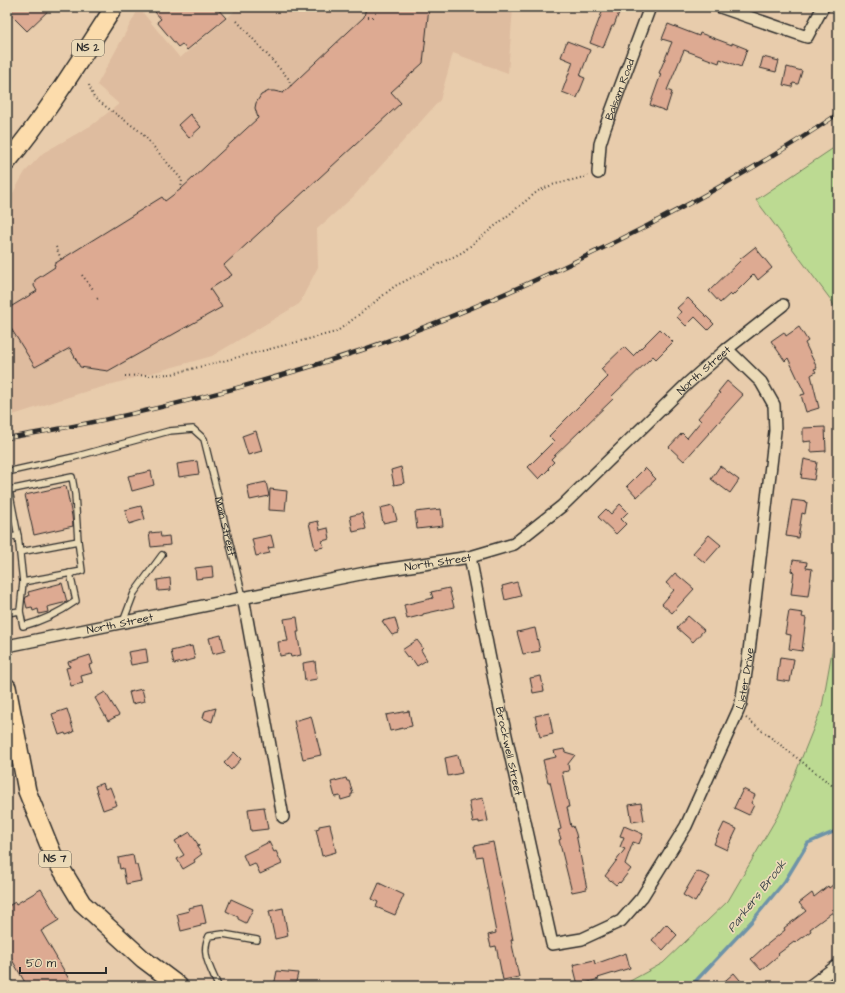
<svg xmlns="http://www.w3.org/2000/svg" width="845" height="993" viewBox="0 0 845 993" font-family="'Architects Daughter',sans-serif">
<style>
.built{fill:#debc9f}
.green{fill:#bcda92;stroke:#74825e}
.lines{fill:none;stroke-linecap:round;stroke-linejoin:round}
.stream{stroke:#6e93a8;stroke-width:3.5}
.building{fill:#ddaa92;stroke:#2b2b2b}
.service-casing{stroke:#2b2b2b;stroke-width:8}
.minor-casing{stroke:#2b2b2b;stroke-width:14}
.primary-casing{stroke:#2b2b2b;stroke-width:20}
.path{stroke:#2b2b2b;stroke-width:2;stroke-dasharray:1 3;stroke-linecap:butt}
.service{stroke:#ebdab7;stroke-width:5.5}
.minor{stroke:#ebdab7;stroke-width:11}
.primary{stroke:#fcdcac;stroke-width:17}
.rail-casing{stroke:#2b2b2b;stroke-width:4.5}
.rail{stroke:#ebdab7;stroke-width:3;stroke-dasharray:9;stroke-linecap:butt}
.labels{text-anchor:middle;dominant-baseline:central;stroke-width:3.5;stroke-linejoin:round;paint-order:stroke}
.shield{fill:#ebdab7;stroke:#656055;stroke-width:1}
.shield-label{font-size:10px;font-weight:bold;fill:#2b2b2b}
.street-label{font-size:11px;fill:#2b2b2b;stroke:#ebdab7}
.water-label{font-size:12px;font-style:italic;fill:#3c454a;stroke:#ebdab7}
</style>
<rect width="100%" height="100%" fill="#e8ccac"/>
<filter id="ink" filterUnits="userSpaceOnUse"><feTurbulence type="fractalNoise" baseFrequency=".025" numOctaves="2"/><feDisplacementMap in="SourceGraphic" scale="8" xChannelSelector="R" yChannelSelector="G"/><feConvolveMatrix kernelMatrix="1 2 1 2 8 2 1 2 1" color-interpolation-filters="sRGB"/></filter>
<g filter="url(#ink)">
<path class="built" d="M 230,7 L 513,7 L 508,73 L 453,53 L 440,100 L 353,197 L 317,229 L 318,267 L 299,304 L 212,356 L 81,393 L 7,417 L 7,206 L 14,191 L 25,172 L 43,153 L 92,125 L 119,104 L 97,85 L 139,8 L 180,58 L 234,12 Z"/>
<path class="green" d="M 838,145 L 838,314 L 831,300 L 756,200 Z
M 838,618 L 838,831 L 808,843 L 785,881 L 757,915 L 691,986 L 621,986 L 663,963 L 728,901 L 780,812 L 822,707 Z"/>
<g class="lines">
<path class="stream" d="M 691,986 L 752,921 L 785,881 L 808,843 L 838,830 L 838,801"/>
</g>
<path class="building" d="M 7,7 L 52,7 L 27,31 L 7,11 Z
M 161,7 L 216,7 L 226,18 L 187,50 L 182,44 L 178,47 L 157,22 L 161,19 L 155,12 Z
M 366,7 L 429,7 L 423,63 L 391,92 L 401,103 L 224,265 L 232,275 L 210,289 L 222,307 L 108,371 L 80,367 L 70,348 L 35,367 L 7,322 L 7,309 L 37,291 L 34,286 L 35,280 L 55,267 L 54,264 L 162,197 L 165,201 L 181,189 L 258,118 L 255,108 L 256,103 L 261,95 L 269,91 L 274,91 L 283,93 L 364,17 Z
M 604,7 L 621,7 L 614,26 L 612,26 L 603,48 L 590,43 Z
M 668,24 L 699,36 L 700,33 L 732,45 L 732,43 L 747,49 L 741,67 L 720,59 L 719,63 L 684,50 L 667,90 L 672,92 L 666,111 L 650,105 L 661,74 L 659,73 L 672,42 L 662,39 Z
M 567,41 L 590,50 L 580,76 L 585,78 L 577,98 L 562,92 L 573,62 L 561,57 Z
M 763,57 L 779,61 L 776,72 L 760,68 Z
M 787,67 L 802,71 L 798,84 L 793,83 L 792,87 L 783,85 Z
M 190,114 L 201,127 L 189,138 L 178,125 Z
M 755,247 L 772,268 L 758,280 L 754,274 L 732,296 L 730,294 L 720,303 L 709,291 L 741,260 L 740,259 Z
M 688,298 L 714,324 L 708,330 L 695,317 L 686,326 L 677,317 L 681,312 L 677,308 Z
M 799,327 L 808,341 L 805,343 L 817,368 L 814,369 L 816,372 L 811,375 L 819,408 L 806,412 L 801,395 L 805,394 L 788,358 L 785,361 L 771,341 L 784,332 L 786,336 Z
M 660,329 L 673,342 L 656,359 L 653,356 L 611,397 L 613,399 L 551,459 L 554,462 L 548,468 L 549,469 L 539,479 L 528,467 L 554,441 L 549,436 L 608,377 L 601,369 L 624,347 L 633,356 Z
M 727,381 L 743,395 L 684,461 L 669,447 L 682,433 L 687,438 L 701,421 L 698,418 L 720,393 L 718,392 Z
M 825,427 L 826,451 L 811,452 L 811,441 L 803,442 L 803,428 Z
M 256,431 L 262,451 L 248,455 L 242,436 Z
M 804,459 L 817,462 L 814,480 L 801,478 Z
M 197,461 L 199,474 L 179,477 L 177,464 Z
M 720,466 L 739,480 L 730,493 L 711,479 Z
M 401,467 L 404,483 L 394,485 L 391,470 Z
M 645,468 L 656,479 L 637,497 L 627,486 Z
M 151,471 L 154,485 L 132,491 L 128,476 Z
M 266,482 L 269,496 L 250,500 L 247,486 Z
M 66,486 L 72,516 L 73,526 L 34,535 L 25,495 Z
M 270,489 L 287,491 L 285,511 L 269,510 Z
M 792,500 L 807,502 L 805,514 L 802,513 L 798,538 L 786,536 Z
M 620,504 L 628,512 L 621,519 L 626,524 L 616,534 L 598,517 L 606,509 L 611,514 Z
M 393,505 L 397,520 L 383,523 L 380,508 Z
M 141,506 L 145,519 L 129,524 L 125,510 Z
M 441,509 L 443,526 L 417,529 L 415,512 Z
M 362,513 L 366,529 L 353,532 L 350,516 Z
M 318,521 L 320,530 L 328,528 L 330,539 L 322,541 L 324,547 L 315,549 L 309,523 Z
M 160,532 L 161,537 L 169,536 L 170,545 L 151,547 L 149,533 Z
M 271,535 L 274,547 L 268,548 L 270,553 L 256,556 L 252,539 Z
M 709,535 L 721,545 L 705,563 L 693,553 Z
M 793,560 L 807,562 L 806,568 L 812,569 L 808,596 L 791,594 L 794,572 L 791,571 Z
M 212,566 L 213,577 L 196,579 L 195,568 Z
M 675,573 L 694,589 L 672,613 L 662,604 L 674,590 L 666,583 Z
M 170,578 L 171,590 L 158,591 L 157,580 Z
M 517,582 L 521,596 L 505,600 L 502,586 Z
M 62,583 L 67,602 L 47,607 L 48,612 L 39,614 L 38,609 L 33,611 L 32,607 L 27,608 L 25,600 L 26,597 L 29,596 L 28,592 Z
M 449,588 L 454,607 L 423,614 L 423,615 L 407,619 L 404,605 L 433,598 L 431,592 Z
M 789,611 L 803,613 L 802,617 L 806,618 L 802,651 L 789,649 L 791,635 L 785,634 Z
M 688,616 L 704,630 L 693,642 L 677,628 Z
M 297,617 L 299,632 L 297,632 L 301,655 L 291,657 L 290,654 L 280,656 L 278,642 L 288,641 L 284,619 Z
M 395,618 L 399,633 L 392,635 L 382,621 Z
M 535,628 L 540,651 L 523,654 L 517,632 Z
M 221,635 L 225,651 L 213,654 L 209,638 Z
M 417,640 L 423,648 L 421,650 L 427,660 L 417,666 L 413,660 L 412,661 L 409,657 L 408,658 L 402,650 Z
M 192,646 L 195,659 L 174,664 L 171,651 Z
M 146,649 L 148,662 L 131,665 L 128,652 Z
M 90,655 L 93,664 L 89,665 L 92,673 L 81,676 L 83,683 L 71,686 L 66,668 L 70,667 L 68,662 Z
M 780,657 L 794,659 L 790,682 L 777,680 Z
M 315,661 L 317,679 L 305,681 L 303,663 Z
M 541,676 L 544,691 L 533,693 L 530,678 Z
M 142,689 L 145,701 L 132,704 L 129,692 Z
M 105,692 L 119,715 L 108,721 L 95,698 Z
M 216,708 L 212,722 L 203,718 L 205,711 Z
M 67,709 L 74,732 L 66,735 L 65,733 L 59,735 L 52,714 Z
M 409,711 L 412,726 L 390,731 L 386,715 Z
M 549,713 L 553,734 L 540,737 L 535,716 Z
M 311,716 L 321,755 L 303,759 L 294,721 Z
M 564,749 L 565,752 L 575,755 L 568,764 L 569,771 L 562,772 L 569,807 L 567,807 L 571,827 L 573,826 L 576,834 L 587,889 L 572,892 L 559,840 L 561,839 L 558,830 L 561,829 L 550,782 L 548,782 L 543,760 L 556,757 L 554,751 Z
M 234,752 L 241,759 L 231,770 L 224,763 Z
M 458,755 L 462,773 L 448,776 L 445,758 Z
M 346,778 L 347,781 L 349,781 L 353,794 L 351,794 L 351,797 L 341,800 L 340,796 L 335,797 L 331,782 Z
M 103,783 L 105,789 L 110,787 L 117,805 L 103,810 L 95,786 Z
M 743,789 L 755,795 L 751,803 L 754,805 L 749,815 L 734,808 Z
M 483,798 L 488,821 L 479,823 L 479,821 L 473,822 L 469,801 Z
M 641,803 L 644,820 L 632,822 L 629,805 Z
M 264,807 L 268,829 L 251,831 L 248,809 Z
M 724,823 L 737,829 L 727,850 L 714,844 Z
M 330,824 L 336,852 L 322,856 L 316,829 L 319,828 L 319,826 Z
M 624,826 L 643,834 L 639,844 L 633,842 L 625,864 L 631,869 L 620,883 L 619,882 L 616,885 L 605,876 L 625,849 L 620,847 L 624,837 L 620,836 Z
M 190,832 L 199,846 L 197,847 L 202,854 L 194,860 L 195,862 L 183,869 L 177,859 L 184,855 L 175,841 Z
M 269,842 L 274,852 L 276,851 L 282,864 L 260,874 L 255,863 L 248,866 L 243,855 Z
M 493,842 L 513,940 L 511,940 L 519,977 L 503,980 L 496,946 L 491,947 L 488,935 L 496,933 L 482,856 L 476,857 L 474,846 Z
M 133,855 L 135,865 L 137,865 L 141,881 L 126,884 L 123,868 L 120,869 L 118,858 Z
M 697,871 L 710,877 L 695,902 L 683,895 Z
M 838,881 L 838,908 L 810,929 L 811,931 L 795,943 L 794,942 L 778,954 L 779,955 L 761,970 L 751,959 L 764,947 L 785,930 L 784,928 L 806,911 L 799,903 L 812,893 L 814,897 L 828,886 L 829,888 Z
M 379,883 L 404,895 L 395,915 L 376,907 L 378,902 L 372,899 Z
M 41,889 L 59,920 L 41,931 L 73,986 L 27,986 L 7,951 L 7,907 L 15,902 L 16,904 Z
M 231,899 L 253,909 L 246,923 L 238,919 L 238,917 L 226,911 Z
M 202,905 L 206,923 L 201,924 L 201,926 L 181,931 L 177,914 L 189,911 L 188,908 Z
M 283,908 L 288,936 L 275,939 L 269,911 Z
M 666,924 L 677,935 L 663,950 L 652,940 Z
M 626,953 L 630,968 L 598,978 L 599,979 L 578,985 L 573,965 L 594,960 L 595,964 Z
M 277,971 L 298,973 L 295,986 L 274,986 Z
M 734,973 L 745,986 L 719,986 Z"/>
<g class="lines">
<defs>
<g id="service">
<path id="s1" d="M 7,472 L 74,457 L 169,431 L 193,429 L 204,439 L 243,597"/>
<path d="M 72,477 L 75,494 L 78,541 L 82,571 L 23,582 L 18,536 L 9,490 Z"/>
<path d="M 7,537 L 18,536"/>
<path d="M 20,552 L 78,541"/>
<path d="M 20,611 L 23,582"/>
<path d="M 7,613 L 20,611 L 23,626 C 43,621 59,613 76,601 L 70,573"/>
<path d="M 123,622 L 134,593 L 162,555"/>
<path d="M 218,986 C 211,969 200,953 209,936 L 223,934 L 257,940"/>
</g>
<g id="minor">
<path d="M 720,7 L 807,37 L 823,7"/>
<path id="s2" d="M 598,173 L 600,144 L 605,128 L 650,7"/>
<path id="s3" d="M 470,557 L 496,690 L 552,944 L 582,939 L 621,921 L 642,897 L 686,826 L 738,711 L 741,703 L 748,660 L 775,431 L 774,405 L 761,382 L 727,349"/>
<path d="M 243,597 L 283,817"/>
<path id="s4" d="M 7,646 L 370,572 L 470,557 L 514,544 L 562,506 L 688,383 L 727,349 L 783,305"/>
<path d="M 810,986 L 838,965"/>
</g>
<path id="primary" d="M 7,162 C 47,114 80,60 114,7
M 7,687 L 27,791 L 53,855 L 82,903 L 143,959 L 179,986"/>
</defs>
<use href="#service" class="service-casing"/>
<use href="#minor" class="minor-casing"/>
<use href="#primary" class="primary-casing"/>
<path class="path" d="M 368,17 L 373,17
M 237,21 L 288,78 L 291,86
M 89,85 L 94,98 L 141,132 L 182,180 L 181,189
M 56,247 L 61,259
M 82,275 L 93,289
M 97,299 L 100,297
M 125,376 L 172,374 L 336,332 L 347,324 L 395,286 L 463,252 L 538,191 L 552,185 L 588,176
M 746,718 L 838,790"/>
<use href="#service" class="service"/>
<use href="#minor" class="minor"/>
<use href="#primary" class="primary"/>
<defs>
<path id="rail" d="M 7,438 C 127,418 246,389 362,350 C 460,316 555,273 647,226 C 713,192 777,155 838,114"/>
</defs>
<use href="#rail" class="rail-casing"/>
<use href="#rail" class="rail"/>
</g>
</g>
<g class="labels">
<g class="shield">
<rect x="72" y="40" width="32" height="16" rx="3"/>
<rect x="39" y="851" width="32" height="16" rx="3"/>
</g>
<g class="shield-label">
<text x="88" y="48">NS 2</text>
<text x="55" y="859">NS 7</text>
</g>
<g class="street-label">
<text stroke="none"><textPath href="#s2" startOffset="87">Balsam Road</textPath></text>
<text stroke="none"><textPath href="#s4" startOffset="775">North Street</textPath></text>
<text stroke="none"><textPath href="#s1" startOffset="296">Main Street</textPath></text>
<text stroke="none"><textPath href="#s4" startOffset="439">North Street</textPath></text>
<text stroke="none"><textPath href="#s4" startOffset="115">North Street</textPath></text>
<text stroke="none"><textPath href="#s3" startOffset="744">Lister Drive</textPath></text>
<text stroke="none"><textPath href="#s3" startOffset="198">Brockwell Street</textPath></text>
</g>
<g class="water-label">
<text transform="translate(757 896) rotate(-52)">Parkers Brook</text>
</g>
</g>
<rect width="845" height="993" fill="none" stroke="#ebdab7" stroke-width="24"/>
<rect x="12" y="12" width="821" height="969" fill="none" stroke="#2b2b2b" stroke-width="1.5" filter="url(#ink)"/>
<path d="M20 967v6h86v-6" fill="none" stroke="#2b2b2b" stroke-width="2"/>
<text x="26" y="967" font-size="12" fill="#2b2b2b" stroke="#ebdab7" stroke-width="3" paint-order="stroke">50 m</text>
</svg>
